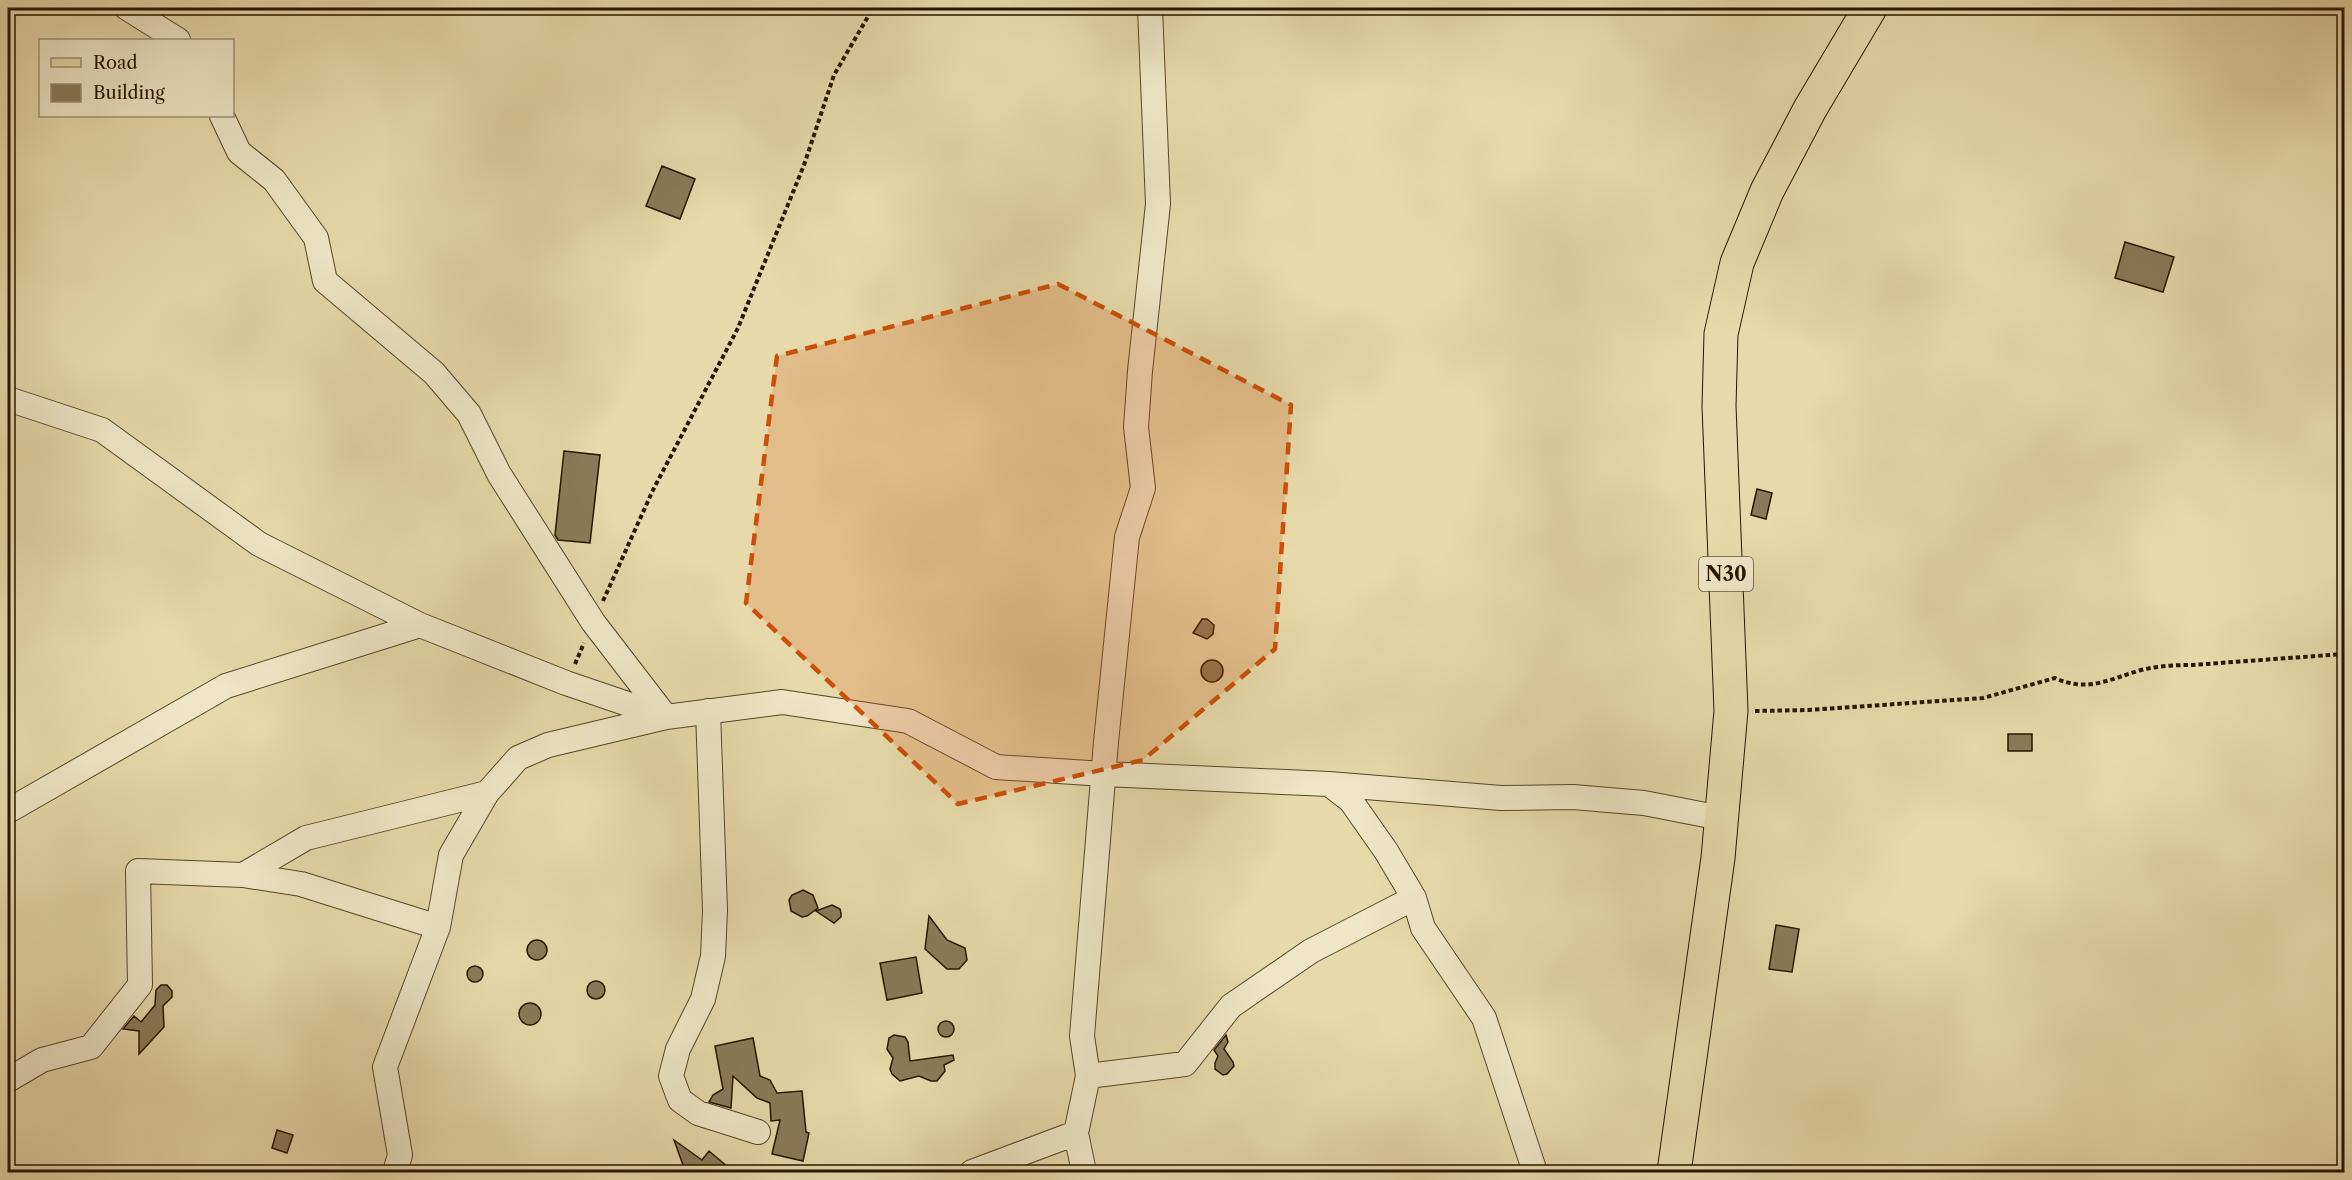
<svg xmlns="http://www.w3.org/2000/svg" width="2352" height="1180" viewBox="0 0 2352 1180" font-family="'Libre Caslon Text',serif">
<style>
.building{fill:#8b7a58;stroke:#281401;stroke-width:1.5}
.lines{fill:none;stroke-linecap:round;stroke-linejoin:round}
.minor-casing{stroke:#58452b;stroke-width:26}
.primary-casing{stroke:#281401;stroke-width:35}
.path{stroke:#281401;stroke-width:4;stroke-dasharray:4.5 3;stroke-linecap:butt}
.minor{stroke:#efe6c7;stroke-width:24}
.primary{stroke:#e7d9a9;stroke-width:33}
.marked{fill:#cb4f0a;fill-opacity:0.2;stroke:#cb4f0a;stroke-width:4.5;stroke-dasharray:12 8;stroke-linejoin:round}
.labels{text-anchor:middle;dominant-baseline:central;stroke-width:6;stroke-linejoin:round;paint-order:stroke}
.shield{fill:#efe6c7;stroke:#64533c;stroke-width:1.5}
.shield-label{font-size:20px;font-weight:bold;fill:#281401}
</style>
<rect width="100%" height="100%" fill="#e7d9a9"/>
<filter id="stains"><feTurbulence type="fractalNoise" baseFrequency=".00333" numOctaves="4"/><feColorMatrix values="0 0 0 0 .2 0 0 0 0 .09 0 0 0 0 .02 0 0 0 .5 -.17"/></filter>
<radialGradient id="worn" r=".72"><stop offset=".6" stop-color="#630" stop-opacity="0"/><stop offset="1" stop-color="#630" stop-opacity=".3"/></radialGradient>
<path class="building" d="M 662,166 L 695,179 L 680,219 L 646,206 Z
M 2125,242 L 2174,257 L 2163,292 L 2115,278 Z
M 564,451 L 600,455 L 590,543 L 558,540 L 555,535 Z
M 1757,489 L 1772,493 L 1766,519 L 1751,515 Z
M 1202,619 L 1207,619 L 1214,625 L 1213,634 L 1207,639 L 1193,633 Z
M1201 671a11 11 0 1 1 22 0a11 11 0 1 1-22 0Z
M 2008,734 L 2032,734 L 2032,751 L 2008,751 Z
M 803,890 L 813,895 L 818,908 L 807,916 L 802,917 L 791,911 L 789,900 L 792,895 Z
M 832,905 L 840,909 L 841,913 L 841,917 L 834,923 L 816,911 Z
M 929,916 L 947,940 L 965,948 L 967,960 L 959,969 L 947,969 L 925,949 Z
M 1776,925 L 1799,929 L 1792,972 L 1769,969 Z
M527 950a10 10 0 1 1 20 0a10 10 0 1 1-20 0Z
M 916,957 L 922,993 L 887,1000 L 880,963 Z
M467 974a8 8 0 1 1 16 0a8 8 0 1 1-16 0Z
M587 990a9 9 0 1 1 18 0a9 9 0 1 1-18 0Z
M 161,985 L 167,985 L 172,991 L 172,997 L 163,1006 L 164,1027 L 139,1054 L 139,1031 L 123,1029 L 134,1016 L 141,1022 L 155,1005 L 156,990 Z
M519 1014a11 11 0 1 1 22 0a11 11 0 1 1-22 0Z
M938 1029a8 8 0 1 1 16 0a8 8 0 1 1-16 0Z
M 894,1035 L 905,1037 L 908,1042 L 910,1061 L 953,1055 L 954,1060 L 944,1065 L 945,1071 L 937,1081 L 931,1081 L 919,1076 L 900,1081 L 892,1074 L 890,1069 L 893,1058 L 887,1049 L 889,1038 Z
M 1226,1035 L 1228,1042 L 1224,1049 L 1233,1062 L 1234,1066 L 1227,1074 L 1223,1075 L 1215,1069 L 1215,1063 L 1218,1056 L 1214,1050 Z
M 753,1038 L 760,1076 L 770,1080 L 777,1093 L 802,1091 L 806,1132 L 809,1133 L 803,1161 L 772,1154 L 780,1120 L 771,1121 L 770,1103 L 757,1098 L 733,1076 L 731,1108 L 709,1102 L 713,1095 L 723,1089 L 715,1046 Z
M 277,1130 L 293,1135 L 287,1153 L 272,1148 Z
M 674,1140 L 702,1160 L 709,1151 L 735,1173 L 692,1173 L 683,1165 Z"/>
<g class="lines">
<defs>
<path id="minor" d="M 127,8 L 178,40
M 222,116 L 239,152 L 274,180 L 316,238 L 325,281 L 434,373 L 469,414 L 499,474 L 593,622 L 666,717
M 8,399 L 102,430 L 259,544 L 420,625 L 566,683 L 666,717
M 708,711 L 715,910 L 713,956 L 703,999 L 678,1049 L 671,1076 L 680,1100 L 698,1113 L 758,1132
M 1329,784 L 1351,801 L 1386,851 L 1414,898 L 1423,928 L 1484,1018 L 1535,1172
M 8,811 L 226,686 L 420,625
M 243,875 L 306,838 L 487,793 L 518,758 L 548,745 L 666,717 L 782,702 L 908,721 L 996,767 L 1104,774 L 1329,784 L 1501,798 L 1573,797 L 1644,803 L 1721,818
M 1088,1076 L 1185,1064 L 1231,1006 L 1311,951 L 1414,898
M 8,1080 L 42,1060 L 91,1047 L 140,985 L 138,871 L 243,875 L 301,884 L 438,927
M 395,1172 L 400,1155 L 385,1067 L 438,927 L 451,855 L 487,793
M 972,1172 L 1076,1133
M 1084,1172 L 1076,1133 L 1088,1076 L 1082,1036 L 1106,742 L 1127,537 L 1143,488 L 1136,427 L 1140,371 L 1158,204 L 1150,8"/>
<path id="primary" d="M 1674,1172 L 1718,858 L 1731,711 L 1719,406 L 1721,334 L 1737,263 L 1767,191 L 1810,109 L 1870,8"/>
</defs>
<use href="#minor" class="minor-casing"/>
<use href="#primary" class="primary-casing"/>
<path class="path" d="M 603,601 L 653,490 L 738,328 L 804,165 L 834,75 L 873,8
M 575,664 L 584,643
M 1755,711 L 1809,710 L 1983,698 L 2055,678 C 2087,693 2110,679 2141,670 C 2158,666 2175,665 2192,665 L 2344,654"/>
<use href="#minor" class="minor"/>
<use href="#primary" class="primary"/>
</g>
<path class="marked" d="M 1058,284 L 1291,405 L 1275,649 L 1143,760 L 958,804 L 746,603 L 777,356 Z"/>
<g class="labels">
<rect class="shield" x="1699" y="557" width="54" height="34" rx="4.5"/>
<g class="shield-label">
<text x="1726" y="574">N30</text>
</g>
</g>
<rect width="2352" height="1180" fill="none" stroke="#e7d9a9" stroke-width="30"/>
<rect x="9" y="9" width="2334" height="1162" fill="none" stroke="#281401" stroke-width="3"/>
<rect x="15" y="15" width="2322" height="1150" fill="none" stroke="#281401" stroke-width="1.5"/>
<rect x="39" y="39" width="195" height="78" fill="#efe6c7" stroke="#9f9278" stroke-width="1.5"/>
<rect x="51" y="58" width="30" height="9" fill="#e7d9a9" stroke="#9f9278" stroke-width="1.5"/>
<text x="93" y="69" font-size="18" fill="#281401">Road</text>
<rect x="51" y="84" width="30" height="18" fill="#8b7a58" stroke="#9f9278" stroke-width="1.5"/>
<text x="93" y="99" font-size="18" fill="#281401">Building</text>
<rect width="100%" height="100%" filter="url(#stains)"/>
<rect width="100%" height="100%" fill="url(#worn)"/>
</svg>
